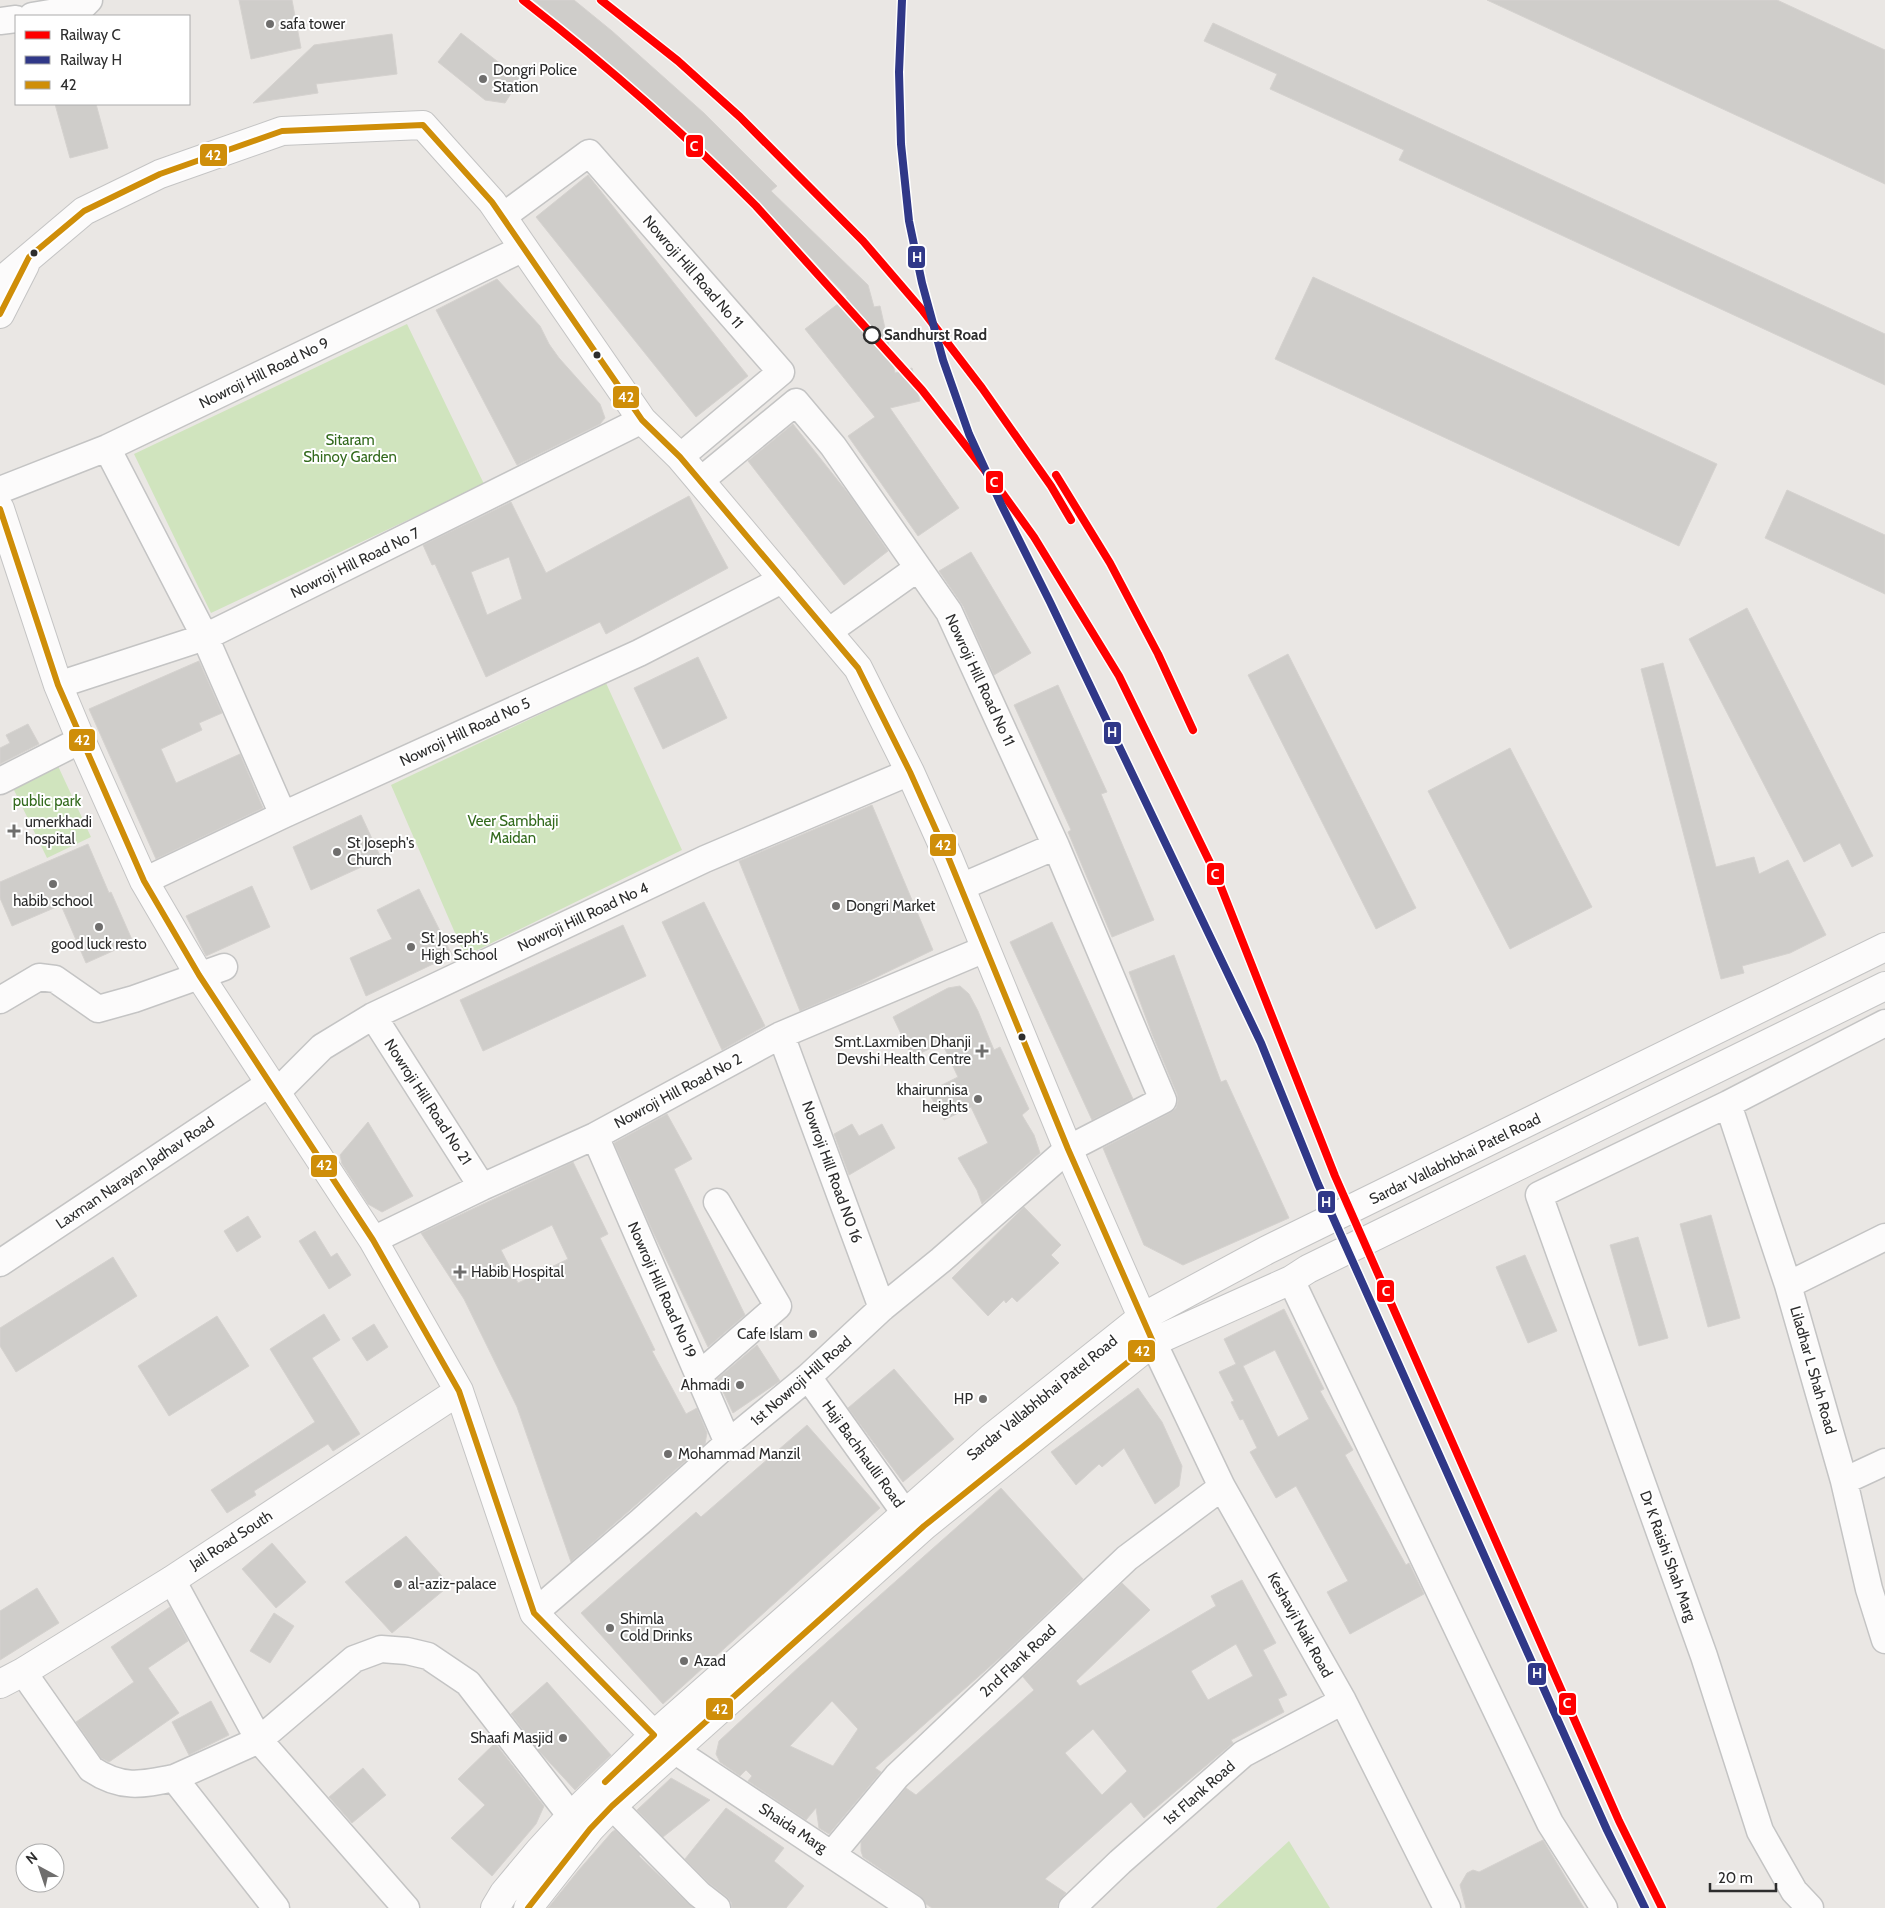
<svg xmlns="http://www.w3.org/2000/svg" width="1885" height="1908" viewBox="0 0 1885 1908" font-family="Cabin,sans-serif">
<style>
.green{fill:#d0e4be}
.building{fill:#cfcdca;stroke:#d5d2cf;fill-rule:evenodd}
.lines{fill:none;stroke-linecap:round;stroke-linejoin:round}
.street-casing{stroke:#c4c4c4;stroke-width:29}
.secondary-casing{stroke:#c4c4c4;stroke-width:30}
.street{stroke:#fcfbfb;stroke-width:26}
.secondary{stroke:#fcfbfb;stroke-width:28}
.bus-1-casing{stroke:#fff;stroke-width:10}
.bus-1{stroke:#cf8e09;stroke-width:6}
.rail-1-casing{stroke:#fff;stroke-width:11}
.rail-2-casing{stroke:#fff;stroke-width:11}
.rail-1{stroke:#f00;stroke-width:8}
.rail-2{stroke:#303888;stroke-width:8}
.poi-dot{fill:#6f6e6d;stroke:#fff;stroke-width:2}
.bus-dot{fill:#2d2d2d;stroke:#fff;stroke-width:2}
.stop-dot{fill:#fff;stroke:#2d2d2d;stroke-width:2.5}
.labels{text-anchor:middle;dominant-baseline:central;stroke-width:4;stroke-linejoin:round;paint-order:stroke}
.poi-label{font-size:15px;fill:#2d2d2d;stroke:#fff;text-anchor:start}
.street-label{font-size:15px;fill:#2d2d2d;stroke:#fff}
.stop-label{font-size:15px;font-weight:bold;fill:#2d2d2d;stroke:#fff;text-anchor:start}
.park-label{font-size:15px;fill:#336a1d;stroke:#fff}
.line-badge{stroke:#fff;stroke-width:2}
.badge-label{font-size:14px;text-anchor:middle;font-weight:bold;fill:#fff}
</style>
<rect width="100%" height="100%" fill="#eae7e4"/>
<path class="green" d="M 407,324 L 484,484 L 211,613 L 134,454 Z
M 606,683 L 682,850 L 465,956 L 391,785 Z
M 58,766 L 91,837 L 47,858 L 13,788 Z
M 1289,1841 L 1330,1908 L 1216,1908 Z"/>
<path class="building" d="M 239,0 L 292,0 L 301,48 L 251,59 Z
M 533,0 L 574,0 L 612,31 L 705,114 L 777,186 L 771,191 L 868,285 L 874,307 L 880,306 L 895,373 L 912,368 L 920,401 L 890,408 L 959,508 L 918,536 L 848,436 L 875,417 L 805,329 L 847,297 L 759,202 L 688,132 L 595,51 Z
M 1487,0 L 1777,0 L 1885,50 L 1885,184 Z
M 1213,23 L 1885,334 L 1885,385 L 1399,160 L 1404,150 L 1270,89 L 1277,74 L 1204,41 Z
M 461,33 L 520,79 L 505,103 L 485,100 L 438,62 Z
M 392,34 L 397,74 L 316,84 L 318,93 L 253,103 L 314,45 Z
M 55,104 L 96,104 L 108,148 L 70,158 Z
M 588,175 L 748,376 L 696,417 L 536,217 Z
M 1313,277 L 1717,464 L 1679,546 L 1275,359 Z
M 497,279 L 540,326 L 549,344 L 559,358 L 600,404 L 605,418 L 600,424 L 517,465 L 436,310 Z
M 793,424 L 851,497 L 888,551 L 844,585 L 748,461 Z
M 1787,490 L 1885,535 L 1885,594 L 1765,538 Z
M 689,496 L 728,568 L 606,634 L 600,622 L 486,677 L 435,564 L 432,565 L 423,545 L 511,502 L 546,573 ZM 509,557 L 522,599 L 487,615 L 471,572 Z
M 971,552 L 1031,653 L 994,675 L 963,606 L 939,571 Z
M 1747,608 L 1873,856 L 1852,867 L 1840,843 L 1804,862 L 1689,639 Z
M 1288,654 L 1416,908 L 1376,929 L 1248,675 Z
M 698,657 L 727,718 L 663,749 L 634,688 Z
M 199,661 L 222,713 L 199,723 L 202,730 L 161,749 L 176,783 L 240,754 L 263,808 L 156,859 L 89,709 Z
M 1663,663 L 1716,867 L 1754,857 L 1759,874 L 1788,860 L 1826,935 L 1790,953 L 1742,966 L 1744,973 L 1721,979 L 1641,669 Z
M 1058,685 L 1107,792 L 1101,794 L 1154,920 L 1112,937 L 1068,832 L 1071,830 L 1014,705 Z
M 28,724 L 39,744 L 0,764 L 0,748 L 10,743 L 6,735 Z
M 1510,748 L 1592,907 L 1510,949 L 1428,791 Z
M 872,805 L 933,950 L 856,987 L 800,1011 L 739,861 Z
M 361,815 L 381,858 L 311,890 L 293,847 Z
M 88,844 L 109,893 L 111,892 L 133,942 L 86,963 L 61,905 L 12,926 L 0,898 L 0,882 Z
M 252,886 L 270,927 L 206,956 L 186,916 Z
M 419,889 L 452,955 L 366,996 L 350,958 L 392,939 L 377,910 Z
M 704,902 L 765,1026 L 722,1050 L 662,922 Z
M 1052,922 L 1133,1099 L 1092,1120 L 1010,942 Z
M 623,925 L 646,976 L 483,1051 L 460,1000 Z
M 1174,955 L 1221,1082 L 1226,1080 L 1289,1218 L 1183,1265 L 1144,1245 L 1103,1148 L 1170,1113 L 1176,1108 L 1178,1101 L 1177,1094 L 1152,1034 L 1129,972 Z
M 960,986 L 969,994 L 978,1011 L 994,1050 L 1000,1047 L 1029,1109 L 1022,1115 L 1034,1135 L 1040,1153 L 982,1204 L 977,1190 L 958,1158 L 988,1143 L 971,1107 L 944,1120 L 928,1092 L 958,1077 L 942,1043 L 912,1057 L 893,1017 L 948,988 Z
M 667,1114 L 692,1159 L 674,1169 L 745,1315 L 708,1347 L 653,1232 L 614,1143 Z
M 368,1122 L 413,1196 L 382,1212 L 368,1204 L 342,1164 L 340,1155 Z
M 852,1124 L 859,1136 L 882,1124 L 895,1148 L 849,1175 L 834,1134 Z
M 573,1162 L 608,1234 L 600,1238 L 655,1350 L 652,1351 L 686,1414 L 697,1408 L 707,1433 L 705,1444 L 571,1562 L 517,1407 L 464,1299 L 421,1233 ZM 552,1225 L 568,1259 L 518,1283 L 501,1250 Z
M 1024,1207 L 1061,1245 L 1051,1255 L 1059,1263 L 1017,1302 L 1012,1297 L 1006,1303 L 1004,1300 L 988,1316 L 952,1278 Z
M 1711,1215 L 1740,1318 L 1708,1327 L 1680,1224 Z
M 248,1216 L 261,1237 L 237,1252 L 224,1231 Z
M 315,1231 L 331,1257 L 337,1253 L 351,1275 L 329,1289 L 299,1241 Z
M 1638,1237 L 1668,1338 L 1639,1346 L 1610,1245 Z
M 1525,1255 L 1557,1331 L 1528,1343 L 1496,1267 Z
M 113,1257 L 137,1296 L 16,1372 L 0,1346 L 0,1328 Z
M 1284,1309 L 1324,1389 L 1320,1391 L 1353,1450 L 1345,1455 L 1406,1565 L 1409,1563 L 1424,1594 L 1350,1634 L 1327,1592 L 1348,1581 L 1296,1486 L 1276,1498 L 1250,1452 L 1257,1448 L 1243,1419 L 1240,1420 L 1231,1402 L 1234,1401 L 1219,1372 L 1236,1364 L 1224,1339 ZM 1275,1350 L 1309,1419 L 1278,1437 L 1243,1366 Z
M 324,1314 L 340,1340 L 312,1358 L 360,1434 L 333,1451 L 328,1444 L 254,1491 L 256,1495 L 227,1513 L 211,1490 L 315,1422 L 270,1349 Z
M 217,1316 L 249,1366 L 169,1416 L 138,1366 Z
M 374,1324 L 388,1347 L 367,1361 L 352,1338 Z
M 757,1345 L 780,1381 L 733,1413 L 717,1379 Z
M 894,1369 L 954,1439 L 903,1482 L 848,1408 Z
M 1138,1388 L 1162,1422 L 1182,1466 L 1179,1486 L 1155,1504 L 1124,1448 L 1102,1467 L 1099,1464 L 1076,1485 L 1051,1452 Z
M 807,1425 L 880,1508 L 663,1704 L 581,1613 L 696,1512 L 701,1517 Z
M 1001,1488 L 1083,1579 L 1003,1655 L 875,1768 L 881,1772 L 829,1834 L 819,1828 L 816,1808 L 806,1820 L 748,1781 L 752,1776 L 746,1770 L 740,1776 L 720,1762 L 716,1754 L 719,1741 L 800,1666 ZM 832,1701 L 858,1729 L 833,1766 L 790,1746 Z
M 406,1536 L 450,1585 L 392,1633 L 345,1582 Z
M 272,1543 L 306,1582 L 276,1608 L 242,1569 Z
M 1242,1580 L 1276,1643 L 1263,1650 L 1287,1695 L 1278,1699 L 1284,1712 L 1231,1740 L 1233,1743 L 1144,1818 L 1131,1802 L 1045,1879 L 1066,1893 L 1058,1903 L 1057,1908 L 932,1908 L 926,1904 L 920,1896 L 863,1857 L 861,1851 L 861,1842 L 906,1788 L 916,1795 L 1034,1690 L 1023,1677 L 1122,1583 L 1150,1610 L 1076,1681 L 1080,1686 L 1216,1606 L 1211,1596 ZM 1236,1644 L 1253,1676 L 1208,1700 L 1191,1671 ZM 1093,1729 L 1127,1771 L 1102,1795 L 1065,1753 Z
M 37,1588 L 59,1623 L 0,1660 L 0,1611 Z
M 170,1607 L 188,1641 L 148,1668 L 179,1713 L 109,1762 L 101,1758 L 76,1722 L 134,1682 L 111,1647 Z
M 274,1613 L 294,1626 L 270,1663 L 250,1651 Z
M 547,1682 L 611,1755 L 575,1790 L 539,1751 L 511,1714 Z
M 211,1701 L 229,1735 L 189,1755 L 172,1722 Z
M 495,1743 L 544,1806 L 536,1824 L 492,1876 L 451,1838 L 485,1805 L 458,1779 Z
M 363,1768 L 386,1795 L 352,1823 L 329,1797 Z
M 671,1778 L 710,1800 L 663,1837 L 637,1810 Z
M 726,1808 L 784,1848 L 774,1861 L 804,1886 L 786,1908 L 732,1908 L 731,1902 L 727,1897 L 709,1883 L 685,1859 Z
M 615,1830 L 640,1855 L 639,1856 L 693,1908 L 548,1908 L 578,1871 L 612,1832 Z
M 1543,1840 L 1584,1908 L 1466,1908 L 1460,1885 L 1467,1873 L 1473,1870 L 1479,1872 Z"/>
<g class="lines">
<defs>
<path id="street" d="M 32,16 L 81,8 L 89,0
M 0,21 L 16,19
M 502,217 L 589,153 L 781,372 L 680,457
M 107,448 L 205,637 L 283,815
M 0,490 L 107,448 L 524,248
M 828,632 L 918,568
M 58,685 L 205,637 L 642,420
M 0,781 L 81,740
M 144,881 L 283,815 L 639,653 L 784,579
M 961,887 L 1056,846
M 0,1000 L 39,977 L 55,979 L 98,1009 L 134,999 L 224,967
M 373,1016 L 482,1187
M 781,1035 L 882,1308
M 276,1093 L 322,1047 L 373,1016 L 705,859 L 910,772
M 1728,1104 L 1788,1285 L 1844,1481 L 1869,1589 L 1885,1640
M 595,1136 L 728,1443
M 373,1240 L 482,1187 L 595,1136 L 781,1035 L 985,949
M 0,1263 L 270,1083
M 1291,1280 L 1550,1823 L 1604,1908
M 1788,1285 L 1885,1237
M 1153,1342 L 1222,1487 L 1343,1701 L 1447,1908
M 699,1375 L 778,1306 L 717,1202
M 808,1377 L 905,1513 L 923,1525
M 1844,1481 L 1885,1462
M 172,1580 L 259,1740 L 406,1908
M 534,1613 L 641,1521 L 728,1443 L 808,1377 L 882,1308 L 941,1260 L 1068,1149 L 1163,1100 L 1056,846 L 949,612 L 833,446 L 796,402 L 700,481
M 23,1672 L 91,1769 C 121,1789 141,1785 174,1778 L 276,1908
M 674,1750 L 912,1908
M 174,1778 L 259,1740 L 354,1659 L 381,1649 L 407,1651 L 428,1656 L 468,1683 L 571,1816 L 589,1828
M 612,1806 L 699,1894 L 717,1908
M 832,1854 L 897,1776 L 1127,1558 L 1222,1487
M 1072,1908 L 1120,1862 L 1243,1754 L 1343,1701
M 1810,1908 L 1794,1891 L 1760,1831 L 1704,1656 L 1539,1195 L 1728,1104 L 1885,1023"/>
<path id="secondary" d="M 0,282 L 84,211 L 160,174 L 282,131 L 423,125 L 492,202 L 642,420 L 680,457 L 858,668 L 910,772 L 949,859 L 1068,1149 L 1153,1342
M 0,314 L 25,265
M 0,509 L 58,685 L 81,740 L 144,881 L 199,975 L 373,1240 L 459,1391 L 534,1613 L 654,1735 L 669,1746
M 0,1684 L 23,1672 L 172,1580 L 459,1391
M 495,1908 L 504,1893 L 539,1851 L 571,1816 L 654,1735 L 991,1438 L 1141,1318 L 1267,1250 L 1885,947
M 528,1908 L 590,1829 L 612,1806 L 924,1526 L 1153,1342 L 1291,1280 L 1308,1269 L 1885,986"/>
</defs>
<use href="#street" class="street-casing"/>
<use href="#secondary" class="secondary-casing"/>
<use href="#street" class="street"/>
<use href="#secondary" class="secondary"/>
<defs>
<path id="bus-1" d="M 0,314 L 29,257 L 84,211 L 160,174 L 282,131 L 423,125 L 492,202 L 642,420 L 680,457 L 858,668 L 910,772 L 949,859 L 1068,1149 L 1153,1342 L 924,1526 L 612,1806 L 590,1829 L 528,1908
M 0,509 L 58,685 L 144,881 L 199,975 L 373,1240 L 459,1391 L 534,1613 L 654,1735 L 605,1782"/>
</defs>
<use href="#bus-1" class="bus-1-casing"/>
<use href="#bus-1" class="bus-1"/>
<defs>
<path id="rail-1" d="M 523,0 C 605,64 683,132 756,206 L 922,390 L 998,487 L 1034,537 L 1119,676 L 1217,877 L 1335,1176 L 1619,1821 L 1662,1908
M 601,0 L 678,61 L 740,117 L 863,241 L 923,311 L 982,388 L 1051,486 L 1071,520
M 1056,475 L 1110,563 L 1158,654 L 1193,730"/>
<path id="rail-2" d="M 902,0 L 899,72 L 901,144 L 909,221 L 922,283 L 943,360 L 969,434 L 1001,504 L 1050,602 L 1261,1043 L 1318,1184 L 1607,1830 L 1645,1908"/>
</defs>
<use href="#rail-1" class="rail-1-casing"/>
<use href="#rail-2" class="rail-2-casing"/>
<use href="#rail-1" class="rail-1"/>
<use href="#rail-2" class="rail-2"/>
</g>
<g class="poi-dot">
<circle cx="270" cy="24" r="5"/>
<circle cx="483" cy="79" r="5"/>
<path d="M11.5 823.5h5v5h5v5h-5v5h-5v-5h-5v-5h5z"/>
<circle cx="337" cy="852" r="5"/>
<circle cx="53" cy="884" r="5"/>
<circle cx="836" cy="906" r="5"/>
<circle cx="99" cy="927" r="5"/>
<circle cx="411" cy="947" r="5"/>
<path d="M979.5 1043.5h5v5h5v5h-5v5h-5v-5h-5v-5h5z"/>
<circle cx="978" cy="1099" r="5"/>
<path d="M457.5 1264.5h5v5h5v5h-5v5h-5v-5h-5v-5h5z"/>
<circle cx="813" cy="1334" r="5"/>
<circle cx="740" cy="1385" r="5"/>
<circle cx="983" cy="1399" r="5"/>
<circle cx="668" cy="1454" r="5"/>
<circle cx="398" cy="1584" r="5"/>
<circle cx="610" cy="1628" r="5"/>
<circle cx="684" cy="1661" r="5"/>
<circle cx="563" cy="1738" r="5"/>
</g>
<g class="bus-dot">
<circle cx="34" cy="253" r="4.5"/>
<circle cx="597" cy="355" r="4.5"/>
<circle cx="1022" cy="1037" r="4.5"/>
</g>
<circle class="stop-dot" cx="872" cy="335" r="8"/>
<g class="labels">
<g class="poi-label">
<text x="280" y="24">safa tower</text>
<text x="493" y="70">Dongri Police<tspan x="493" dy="17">Station</tspan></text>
<text x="25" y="822">umerkhadi<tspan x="25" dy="17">hospital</tspan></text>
<text x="347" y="843">St Joseph's<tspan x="347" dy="17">Church</tspan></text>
<text x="53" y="901" text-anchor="middle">habib school</text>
<text x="846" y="906">Dongri Market</text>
<text x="421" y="938">St Joseph's<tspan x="421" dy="17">High School</tspan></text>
<text x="99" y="944" text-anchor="middle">good luck resto</text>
<text x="971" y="1042" text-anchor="end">Smt.Laxmiben Dhanji<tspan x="971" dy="17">Devshi Health Centre</tspan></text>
<text x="968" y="1090" text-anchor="end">khairunnisa<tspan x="968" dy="17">heights</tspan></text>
<text x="471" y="1272">Habib Hospital</text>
<text x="803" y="1334" text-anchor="end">Cafe Islam</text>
<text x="730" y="1385" text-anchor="end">Ahmadi</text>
<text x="973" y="1399" text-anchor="end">HP</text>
<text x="678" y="1454">Mohammad Manzil</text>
<text x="408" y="1584">al-aziz-palace</text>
<text x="620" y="1619">Shimla<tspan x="620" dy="17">Cold Drinks</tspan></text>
<text x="694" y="1661">Azad</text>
<text x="553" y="1738" text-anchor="end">Shaafi Masjid</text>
</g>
<g class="street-label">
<text transform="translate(693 272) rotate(49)">Nowroji Hill Road No 11</text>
<text transform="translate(264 373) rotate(-26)">Nowroji Hill Road No 9</text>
<text transform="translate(355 563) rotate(-26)">Nowroji Hill Road No 7</text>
<text transform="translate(980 680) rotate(65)">Nowroji Hill Road No 11</text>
<text transform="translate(465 732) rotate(-25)">Nowroji Hill Road No 5</text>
<text transform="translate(583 917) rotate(-25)">Nowroji Hill Road No 4</text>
<text transform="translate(678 1091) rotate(-28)">Nowroji Hill Road No 2</text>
<text transform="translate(428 1102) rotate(57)">Nowroji Hill Road No 21</text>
<text transform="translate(1455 1159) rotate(-26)">Sardar Vallabhbhai Patel Road</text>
<text transform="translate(832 1172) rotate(70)">Nowroji Hill Road N0 16</text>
<text transform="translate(135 1173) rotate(-34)">Laxman Narayan Jadhav Road</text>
<text transform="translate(662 1290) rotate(66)">Nowroji Hill Road No 19</text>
<text transform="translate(1813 1370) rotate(74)">Liladhar L Shah Road</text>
<text transform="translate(801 1381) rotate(-41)">1st Nowroji Hill Road</text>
<text transform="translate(1042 1398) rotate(-39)">Sardar Vallabhbhai Patel Road</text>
<text transform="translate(863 1454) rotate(54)">Haji Bachhaulli Road</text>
<text transform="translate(231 1540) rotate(-33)">Jail Road South</text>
<text transform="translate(1668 1556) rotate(70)">Dr K Raishi Shah Marg</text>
<text transform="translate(1300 1625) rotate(61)">Keshavji Naik Road</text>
<text transform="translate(1018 1661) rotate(-43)">2nd Flank Road</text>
<text transform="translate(1199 1793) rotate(-41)">1st Flank Road</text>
<text transform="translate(793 1828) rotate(33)">Shaida Marg</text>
</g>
<g class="stop-label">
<text x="884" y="335">Sandhurst Road</text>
</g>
<g class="park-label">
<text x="350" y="440">Sitaram<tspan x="350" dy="17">Shinoy Garden</tspan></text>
<text x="47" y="801">public park</text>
<text x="513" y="821">Veer Sambhaji<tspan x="513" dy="17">Maidan</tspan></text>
</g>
</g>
<g class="line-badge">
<rect x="685" y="134" width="19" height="24" rx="5" fill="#f00"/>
<rect x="199" y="143" width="29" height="24" rx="5" fill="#cf8e09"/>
<rect x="907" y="245" width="19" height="24" rx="5" fill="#303888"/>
<rect x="612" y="385" width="28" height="24" rx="5" fill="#cf8e09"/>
<rect x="985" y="470" width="19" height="24" rx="5" fill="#f00"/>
<rect x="1103" y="721" width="19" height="24" rx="5" fill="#303888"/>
<rect x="68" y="728" width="28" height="24" rx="5" fill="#cf8e09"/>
<rect x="929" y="833" width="28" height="24" rx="5" fill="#cf8e09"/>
<rect x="1206" y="862" width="19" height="24" rx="5" fill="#f00"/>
<rect x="310" y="1154" width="28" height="24" rx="5" fill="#cf8e09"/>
<rect x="1317" y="1190" width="19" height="24" rx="5" fill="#303888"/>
<rect x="1376" y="1279" width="19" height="24" rx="5" fill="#f00"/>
<rect x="1127" y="1339" width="29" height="24" rx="5" fill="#cf8e09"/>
<rect x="1527" y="1662" width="20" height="24" rx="5" fill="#303888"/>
<rect x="1558" y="1692" width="19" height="24" rx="5" fill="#f00"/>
<rect x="705" y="1697" width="29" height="24" rx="5" fill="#cf8e09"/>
</g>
<g class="badge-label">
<text x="694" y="151">C</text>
<text x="213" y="160">42</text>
<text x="917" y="262">H</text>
<text x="626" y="402">42</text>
<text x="994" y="487">C</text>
<text x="1112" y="737">H</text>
<text x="82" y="745">42</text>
<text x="943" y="850">42</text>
<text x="1215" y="879">C</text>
<text x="324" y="1170">42</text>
<text x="1326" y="1207">H</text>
<text x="1386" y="1296">C</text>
<text x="1142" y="1356">42</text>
<text x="1537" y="1678">H</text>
<text x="1567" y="1708">C</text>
<text x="720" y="1714">42</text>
</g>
<rect x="15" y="15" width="175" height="90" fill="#ffffff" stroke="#ababab"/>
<rect x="25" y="31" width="25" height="8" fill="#ff0000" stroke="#ababab"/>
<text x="60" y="40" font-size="15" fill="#2d2d2d">Railway C</text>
<rect x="25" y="56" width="25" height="8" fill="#303888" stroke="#ababab"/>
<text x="60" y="65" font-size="15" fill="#2d2d2d">Railway H</text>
<rect x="25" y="81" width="25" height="8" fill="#cf8e09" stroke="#ababab"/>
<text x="60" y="90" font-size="15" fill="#2d2d2d">42</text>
<g transform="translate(40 1868) rotate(320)"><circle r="24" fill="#ffffff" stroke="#ababab"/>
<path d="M0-4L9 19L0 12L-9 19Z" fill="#6f6e6d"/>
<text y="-8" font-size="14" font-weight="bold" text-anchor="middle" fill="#2d2d2d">N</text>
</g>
<path d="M1710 1883v8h66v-8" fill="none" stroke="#2d2d2d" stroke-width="2.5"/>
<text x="1718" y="1883" font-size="15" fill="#2d2d2d" stroke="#ffffff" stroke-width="4" paint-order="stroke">20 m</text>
</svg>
